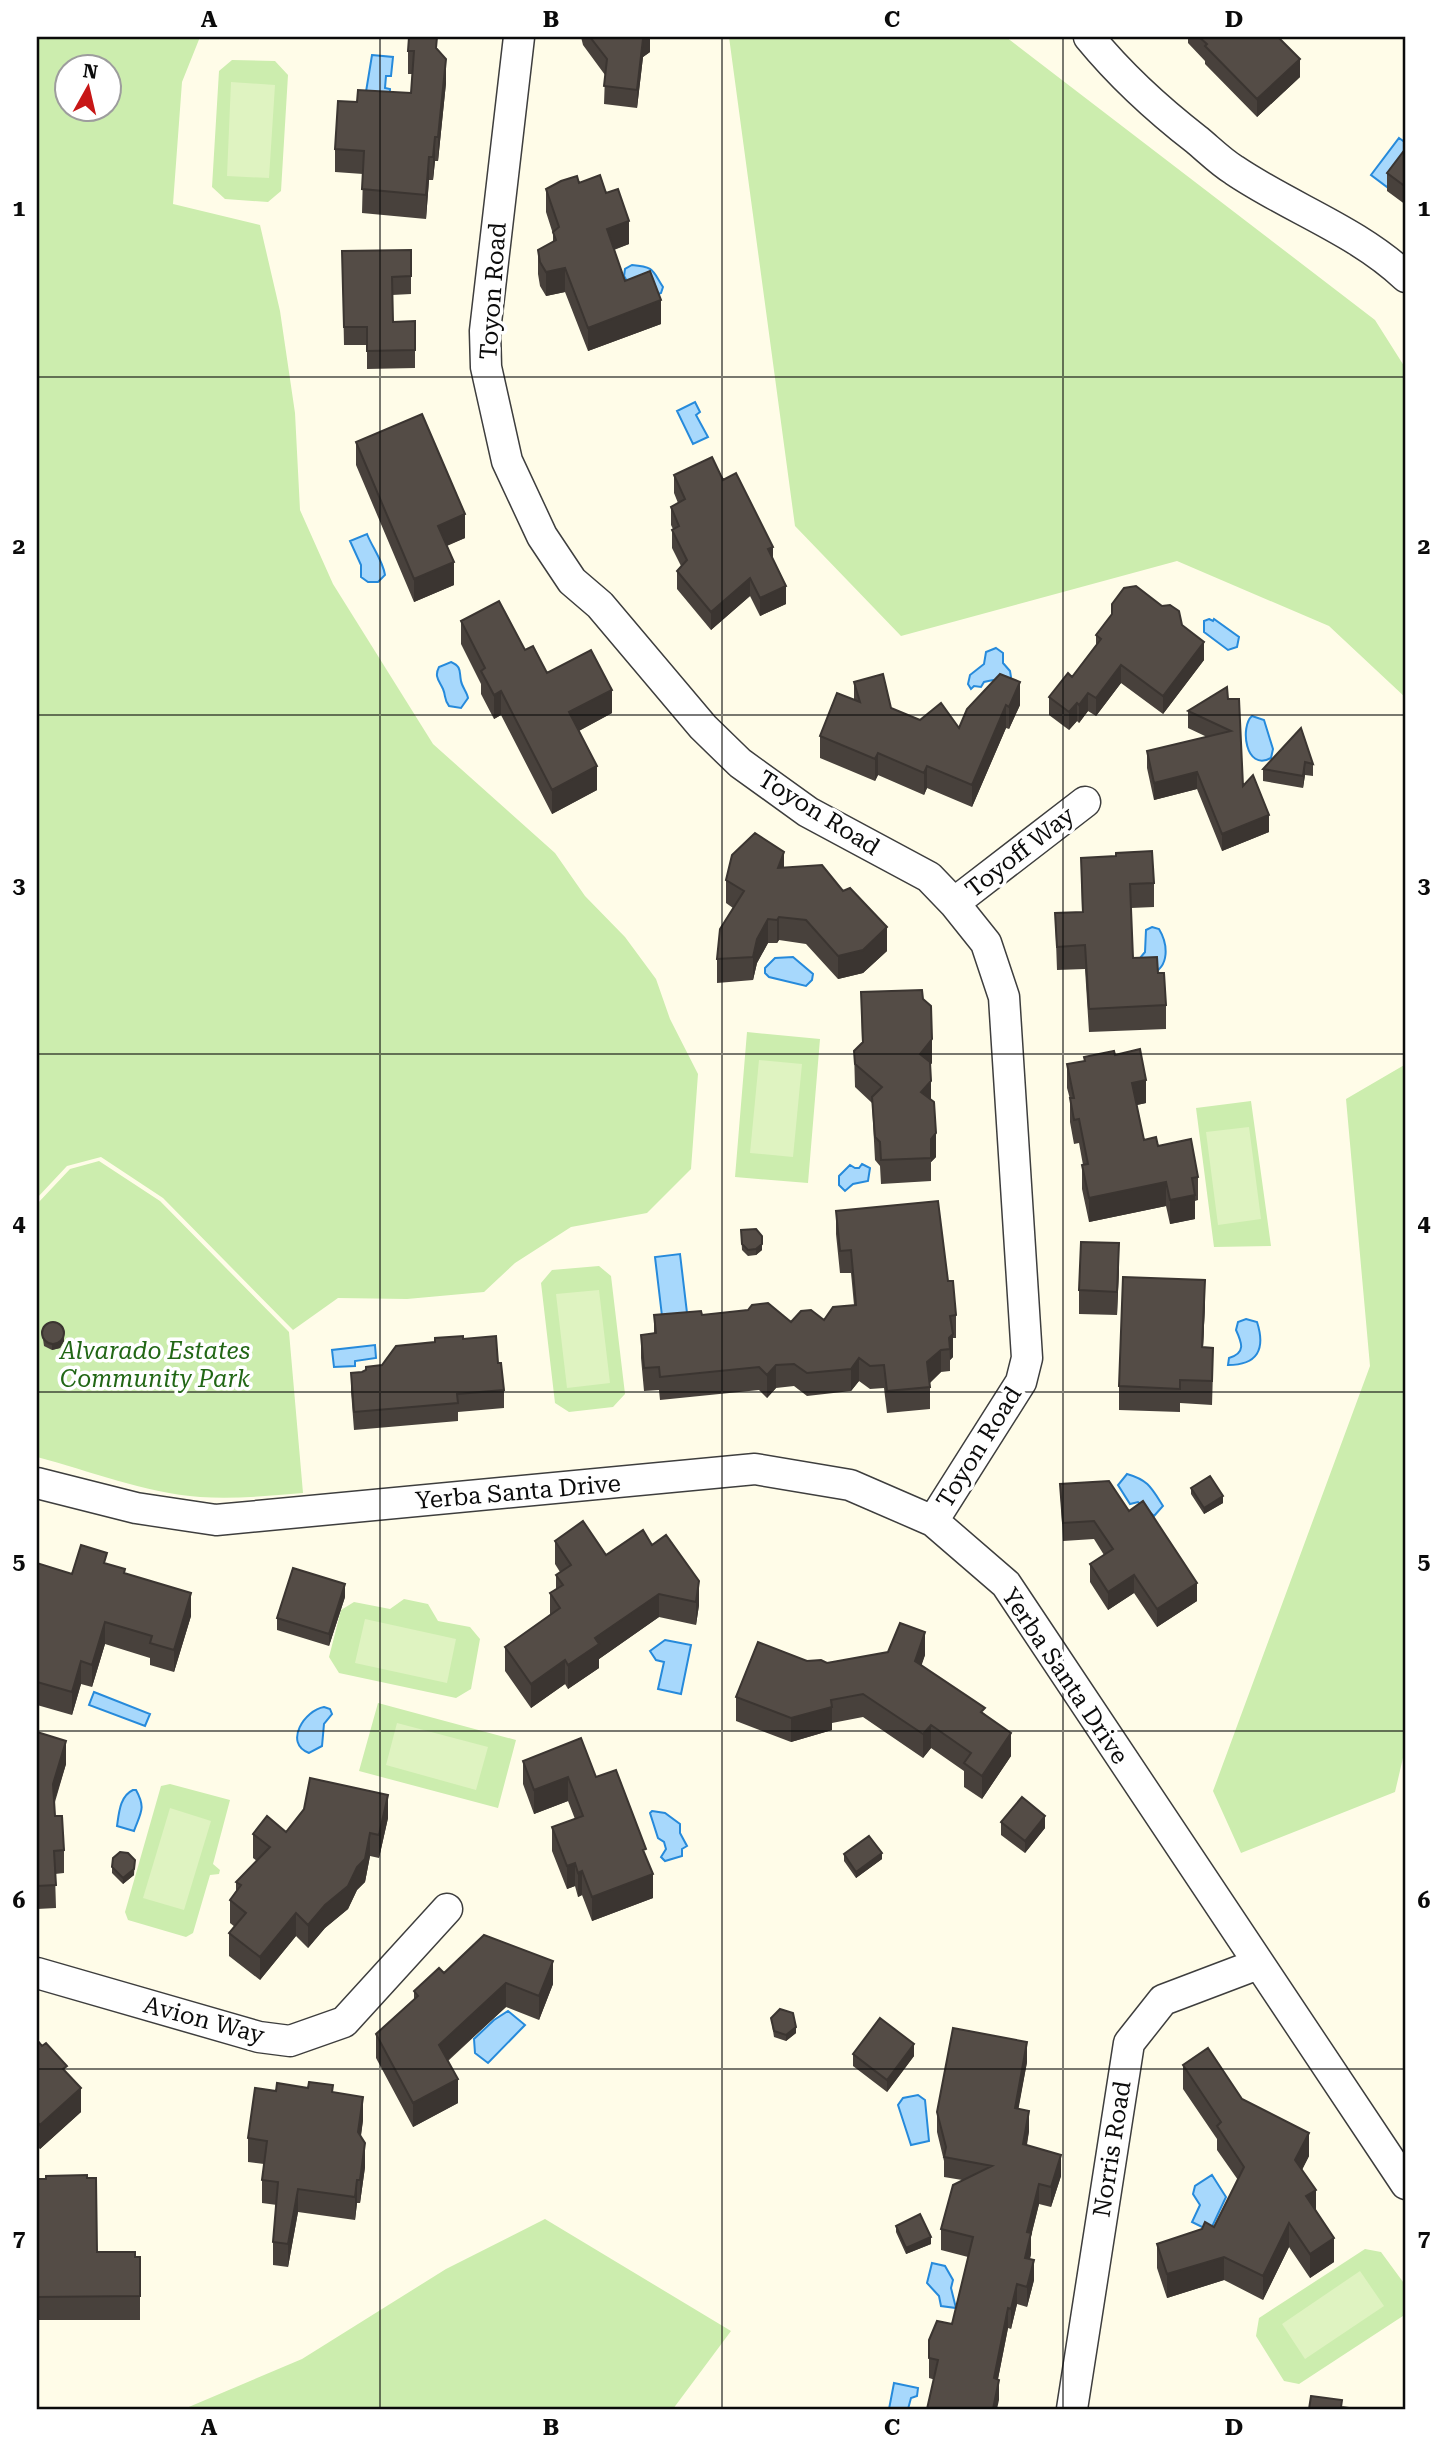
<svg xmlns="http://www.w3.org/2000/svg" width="1443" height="2446" viewBox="0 0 1443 2446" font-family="'Roboto Serif',serif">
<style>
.green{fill:#ccedae;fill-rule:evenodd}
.pitch{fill:#dff3c1}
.water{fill:#a7d8fc;stroke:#268adb;stroke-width:2}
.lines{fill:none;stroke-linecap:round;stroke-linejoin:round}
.minor-casing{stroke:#3e3e3e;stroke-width:33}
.minor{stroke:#fff;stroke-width:30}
.wall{fill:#48413c}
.shaded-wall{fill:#3b3531}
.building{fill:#544c46;stroke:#3b3531;stroke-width:2}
.grid{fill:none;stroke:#0b0b0b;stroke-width:2;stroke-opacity:0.55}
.labels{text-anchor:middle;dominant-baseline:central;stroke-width:7;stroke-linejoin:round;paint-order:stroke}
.street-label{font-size:24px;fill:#0b0b0b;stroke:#fff}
.park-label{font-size:24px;font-style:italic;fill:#226716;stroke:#fff}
.neatline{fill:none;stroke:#0b0b0b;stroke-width:2.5}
.grid-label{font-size:23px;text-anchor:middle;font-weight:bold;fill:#0b0b0b}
</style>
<rect width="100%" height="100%" fill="#fffce8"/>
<path class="green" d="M 37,37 L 200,37 L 182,82 L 173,204 L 260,225 L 280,311 L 295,413 L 300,510 L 333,584 L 433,744 L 555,853 L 585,896 L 625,937 L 656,979 L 670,1019 L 698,1074 L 691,1169 L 647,1213 L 571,1227 L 515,1263 L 484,1292 L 407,1299 L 338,1298 L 293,1330 L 163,1198 L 101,1157 L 67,1166 L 37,1198 ZM 66,66 L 108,66 L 108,108 L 66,108 Z
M 729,37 L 1006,37 L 1375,320 L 1406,369 L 1406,698 L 1329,626 L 1177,561 L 901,636 L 795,526 Z
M 232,60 L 275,61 L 288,75 L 281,191 L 268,202 L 225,199 L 212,187 L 219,71 Z
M 747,1032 L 820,1039 L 808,1183 L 735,1177 Z
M 1406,1064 L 1406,1745 L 1395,1792 L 1241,1853 L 1213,1791 L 1370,1366 L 1346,1099 Z
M 1251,1101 L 1271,1246 L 1214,1247 L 1196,1108 Z
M 99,1161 L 160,1201 L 289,1332 L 303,1493 C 269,1496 235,1499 200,1497 C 145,1493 90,1471 37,1457 L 37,1204 L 70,1169 Z
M 599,1266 L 611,1276 L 625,1394 L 613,1407 L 569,1412 L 555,1403 L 541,1283 L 552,1270 Z
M 404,1599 L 428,1604 L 438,1621 L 470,1627 L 480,1639 L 471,1689 L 456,1698 L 339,1673 L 329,1657 L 341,1610 L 354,1602 L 390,1609 Z
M 378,1703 L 516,1740 L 498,1808 L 359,1771 Z
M 170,1784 L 230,1800 L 213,1864 L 220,1870 L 219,1874 L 210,1875 L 193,1933 L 186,1937 L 128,1920 L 125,1912 L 161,1786 Z
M 545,2219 L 731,2331 L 673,2409 L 184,2409 L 302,2359 L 446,2269 Z
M 1365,2249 L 1381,2252 L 1406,2286 L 1406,2314 L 1299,2384 L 1284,2381 L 1256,2336 L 1259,2318 Z"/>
<path class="pitch" d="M 231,82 L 275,85 L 269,178 L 227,176 Z
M 759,1060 L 802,1064 L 793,1157 L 750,1153 Z
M 1249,1127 L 1261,1219 L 1218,1225 L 1206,1132 Z
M 599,1290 L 610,1383 L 567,1388 L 556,1294 Z
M 365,1619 L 456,1639 L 447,1683 L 355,1663 Z
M 397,1723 L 488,1747 L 476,1790 L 386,1765 Z
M 170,1808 L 211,1821 L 184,1910 L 143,1898 Z
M 1360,2271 L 1384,2306 L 1305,2359 L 1282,2324 Z"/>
<path class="water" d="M 372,55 L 393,57 L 391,76 L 386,76 L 385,88 L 390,89 L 389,107 L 364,104 Z
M 1399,138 L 1406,143 L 1406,162 L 1387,187 L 1371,175 Z
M 632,265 C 655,267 652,270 663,287 L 661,293 L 654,296 L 627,281 L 624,276 L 625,269 Z
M 695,402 L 700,412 L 696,415 L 708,437 L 693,444 L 677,411 Z
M 367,534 C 372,547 383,561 385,575 L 378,582 L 368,582 L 361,577 L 361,565 L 350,541 Z
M 1209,619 L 1213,621 L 1214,619 L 1239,637 L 1237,647 L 1228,650 L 1204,632 L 1204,621 Z
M 996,648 L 1003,653 L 1003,663 L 1010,671 L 1011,677 L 1004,682 L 993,680 L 984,682 L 981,687 L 974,686 L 971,689 L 968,684 L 970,675 L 984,664 L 986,652 Z
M 451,662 C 462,667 459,671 461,681 C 462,687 467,692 468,698 L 461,708 L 449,706 C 444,700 446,696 443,689 C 439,680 434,677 439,667 Z
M 1252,716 L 1264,720 L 1273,749 L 1271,758 C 1245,772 1240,726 1252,716 Z
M 1152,927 L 1159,929 C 1168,944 1170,967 1151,974 L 1140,958 L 1145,952 L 1146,930 Z
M 793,957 L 813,974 L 812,980 L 806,986 L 769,977 L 765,973 L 765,968 L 775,958 Z
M 862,1164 L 870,1168 L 868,1181 L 853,1184 L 845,1191 L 839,1185 L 839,1176 L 850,1165 L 855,1168 L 859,1168 Z
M 680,1254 L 687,1313 L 662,1316 L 655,1257 Z
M 1246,1319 L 1257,1322 C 1266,1350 1257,1365 1228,1365 L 1229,1358 C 1246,1353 1242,1343 1236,1330 L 1238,1322 Z
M 375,1345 L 376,1358 L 355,1361 L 355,1366 L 334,1367 L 332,1350 Z
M 1127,1474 C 1148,1480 1151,1487 1163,1506 L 1154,1516 L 1138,1502 L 1130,1504 L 1118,1485 Z
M 665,1640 L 691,1645 L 681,1694 L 658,1689 L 664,1662 L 656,1660 L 650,1651 Z
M 94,1692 L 150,1714 L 145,1726 L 89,1705 Z
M 324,1707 L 330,1709 L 332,1714 L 324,1724 L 322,1746 L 309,1753 C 283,1743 305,1710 324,1707 Z
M 133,1790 L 136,1790 C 146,1808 141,1812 134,1831 L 117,1826 C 119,1812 120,1796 133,1790 Z
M 652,1811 L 665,1813 L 680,1824 L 680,1833 L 687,1846 L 682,1849 L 682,1856 L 665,1861 L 661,1857 L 666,1849 L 664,1842 L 658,1838 L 650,1813 Z
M 508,2011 L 525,2025 L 488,2063 L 475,2053 L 474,2039 L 494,2020 Z
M 918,2095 L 925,2100 L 929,2141 L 911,2145 L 898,2105 L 903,2098 Z
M 1212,2175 L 1226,2197 L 1210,2231 L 1192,2222 L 1200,2205 L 1193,2194 L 1195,2186 Z
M 932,2263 L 945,2266 L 953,2280 L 951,2288 L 956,2308 L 941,2306 L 939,2296 L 927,2283 Z
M 894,2383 L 918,2388 L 917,2396 L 911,2398 L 908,2409 L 889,2409 Z"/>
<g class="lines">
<defs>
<path id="minor" d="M 519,37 L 485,331 L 486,367 L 507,461 L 542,536 L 572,581 L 600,605 L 703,727 L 740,763 L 808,812 L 929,877 L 954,903 L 986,943 L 1004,997 L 1027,1358 L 1021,1382 L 933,1521
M 1089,37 C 1121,76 1157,109 1197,140 C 1209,150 1221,162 1234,170 C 1290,208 1356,230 1406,277
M 954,903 L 1085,802
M 37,1483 L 136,1508 L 216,1520 L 755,1469 L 850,1485 L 933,1521 L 1006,1584 L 1406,2184
M 37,1973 L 259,2037 L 290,2041 L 344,2022 L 447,1909
M 1072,2409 L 1129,2043 L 1163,2000 L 1258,1964"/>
</defs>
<use href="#minor" class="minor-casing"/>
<use href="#minor" class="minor"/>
</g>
<path class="wall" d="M 581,37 L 650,37 L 650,52 L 643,57 L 637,108 L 604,104 L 605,75 L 583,45 Z
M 1188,37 L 1278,37 L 1300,77 L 1257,117 L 1205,64 L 1205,61 L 1188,43 Z
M 437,48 L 446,83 L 438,161 L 435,161 L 433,180 L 429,180 L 426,219 L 362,213 L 363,174 L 335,172 L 335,149 L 357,102 L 411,93 L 412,74 L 408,74 L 408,51 Z
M 1406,148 L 1406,205 L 1387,191 L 1387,173 Z
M 579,183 L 606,193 L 629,244 L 614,250 L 625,281 L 661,324 L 588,351 L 565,292 L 546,296 L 540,286 L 538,274 L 538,250 L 553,242 L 553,234 L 546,212 L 546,189 Z
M 411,250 L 411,294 L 392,295 L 393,322 L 415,321 L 415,368 L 367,369 L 367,345 L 344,345 L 342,251 Z
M 356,442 L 465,538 L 447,546 L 454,585 L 414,602 L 356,465 Z
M 674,475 L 723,480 L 773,559 L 786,604 L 760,616 L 750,596 L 711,630 L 677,589 L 677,571 L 681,566 L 672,548 L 672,530 L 673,529 L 671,525 L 671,507 L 678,503 L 674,493 Z
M 1112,604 L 1182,625 L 1204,660 L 1163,714 L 1121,683 L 1096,716 L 1088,711 L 1079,723 L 1077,721 L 1069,730 L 1049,715 L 1049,697 L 1072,677 L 1096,645 L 1096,635 L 1112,615 Z
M 461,621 L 525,650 L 547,673 L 612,713 L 579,731 L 597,790 L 552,814 L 501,715 L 494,719 L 481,694 L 481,684 L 461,644 Z
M 1000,674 L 1020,705 L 1009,729 L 1006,728 L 972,807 L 927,788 L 924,795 L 878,775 L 875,781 L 820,758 L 820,736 L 854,700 L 854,682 L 891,708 L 920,720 L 959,728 Z
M 1228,699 L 1243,786 L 1269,832 L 1222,851 L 1197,789 L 1154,800 L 1147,768 L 1147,751 L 1207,737 L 1188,728 L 1188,711 Z
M 1301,728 L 1313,764 L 1313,776 L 1305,775 L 1303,788 L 1263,781 L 1263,769 Z
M 1081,858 L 1154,883 L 1154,907 L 1131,908 L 1133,958 L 1158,973 L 1166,1005 L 1166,1029 L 1089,1032 L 1085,969 L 1057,970 L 1055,913 L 1082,912 Z
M 784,868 L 887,951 L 863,973 L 838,979 L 806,944 L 779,940 L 777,943 L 768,943 L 757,963 L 753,980 L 717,983 L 717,959 L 733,908 L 726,903 L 726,880 Z
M 861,992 L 923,999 L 932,1063 L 930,1065 L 931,1100 L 936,1157 L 931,1162 L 931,1181 L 881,1184 L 880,1166 L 875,1160 L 872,1103 L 855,1087 L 854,1051 L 862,1043 Z
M 1115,1055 L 1146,1103 L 1137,1105 L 1144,1140 L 1158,1146 L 1198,1177 L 1198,1200 L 1195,1201 L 1195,1219 L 1170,1224 L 1166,1206 L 1089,1222 L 1082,1189 L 1082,1165 L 1083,1165 L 1079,1143 L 1074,1144 L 1070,1122 L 1070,1099 L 1067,1088 L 1067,1064 L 1084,1061 L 1084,1057 Z
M 836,1211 L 948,1281 L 956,1315 L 956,1338 L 953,1338 L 953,1357 L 950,1360 L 950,1371 L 941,1372 L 930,1383 L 930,1409 L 887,1413 L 884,1388 L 870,1389 L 859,1381 L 851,1391 L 807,1396 L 794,1386 L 776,1388 L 767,1398 L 759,1390 L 660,1400 L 659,1390 L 644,1391 L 641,1358 L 641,1335 L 654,1334 L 654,1315 L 702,1315 L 791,1322 L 824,1320 L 854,1305 L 851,1273 L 840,1273 L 836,1234 Z
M 741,1230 L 762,1250 L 756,1255 L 748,1256 L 742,1250 Z
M 1119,1267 L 1117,1315 L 1079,1314 L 1079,1290 Z
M 1205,1303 L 1203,1347 L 1213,1371 L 1212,1405 L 1180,1403 L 1180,1412 L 1119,1410 L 1119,1386 Z
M 42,1332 L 64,1341 L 60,1348 L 52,1350 L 44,1346 Z
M 463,1339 L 498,1363 L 504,1390 L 504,1408 L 458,1412 L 458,1421 L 354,1430 L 351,1391 L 351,1373 L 362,1372 Z
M 1060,1484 L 1129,1511 L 1197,1601 L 1157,1627 L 1134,1593 L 1108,1610 L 1090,1582 L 1090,1564 L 1104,1555 L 1094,1539 L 1063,1541 Z
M 1191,1488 L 1223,1503 L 1204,1514 L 1191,1494 Z
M 555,1541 L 606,1555 L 652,1545 L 699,1605 L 696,1625 L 659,1617 L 599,1659 L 599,1668 L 568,1689 L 565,1684 L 531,1708 L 505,1671 L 505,1647 L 550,1615 L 550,1593 L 556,1589 L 556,1575 L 560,1572 L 555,1564 Z
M 37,1563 L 72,1574 L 107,1564 L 125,1574 L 191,1616 L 174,1672 L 150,1665 L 150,1658 L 105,1644 L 92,1687 L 81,1684 L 72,1715 L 37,1705 Z
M 345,1597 L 329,1646 L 277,1630 L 277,1618 Z
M 925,1655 L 921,1665 L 985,1714 L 1011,1756 L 982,1799 L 964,1787 L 964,1771 L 931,1748 L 923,1758 L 863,1717 L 832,1723 L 832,1730 L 791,1742 L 736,1721 L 736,1697 L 807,1661 L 827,1663 Z
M 37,1732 L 66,1764 L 55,1802 L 55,1816 L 64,1850 L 64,1873 L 55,1874 L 56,1908 L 37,1909 Z
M 523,1761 L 596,1777 L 646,1856 L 653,1898 L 592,1921 L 582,1895 L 578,1897 L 575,1886 L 567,1889 L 552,1851 L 552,1827 L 575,1819 L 568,1801 L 534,1814 L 523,1784 Z
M 388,1818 L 379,1858 L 370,1856 L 365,1882 L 357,1890 L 348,1909 L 325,1928 L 308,1948 L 296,1936 L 260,1980 L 229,1956 L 229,1933 L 235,1927 L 230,1923 L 230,1900 L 236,1891 L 236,1882 L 257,1861 L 253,1858 L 253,1834 L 286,1832 Z
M 1001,1822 L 1045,1828 L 1025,1853 L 1001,1835 Z
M 844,1854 L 882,1859 L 856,1878 L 844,1861 Z
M 112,1867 L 134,1875 L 123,1884 L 112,1873 Z
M 444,1973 L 553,1984 L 539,2020 L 506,2007 L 448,2061 L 458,2103 L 413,2127 L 376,2058 L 376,2034 L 414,1999 L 414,1991 Z
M 771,2018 L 796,2033 L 786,2041 L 774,2037 Z
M 37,2040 L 67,2073 L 81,2112 L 40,2149 L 37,2146 Z
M 853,2054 L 914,2056 L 887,2092 L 853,2066 Z
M 1027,2062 L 1018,2109 L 1029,2131 L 1027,2145 L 1061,2176 L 1051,2207 L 1039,2204 L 1031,2236 L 1031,2254 L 1030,2259 L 1034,2280 L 1027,2307 L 1017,2304 L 1011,2329 L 1008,2328 L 998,2379 L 999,2400 L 929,2378 L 929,2340 L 952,2324 L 968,2257 L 941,2250 L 941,2229 L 962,2180 L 944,2177 L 944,2161 L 937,2132 L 937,2112 Z
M 1183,2065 L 1242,2099 L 1309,2156 L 1302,2170 L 1334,2262 L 1310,2278 L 1289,2247 L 1263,2300 L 1224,2280 L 1167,2298 L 1157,2268 L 1157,2244 L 1202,2229 L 1214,2227 L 1238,2180 L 1217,2150 L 1217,2139 L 1183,2089 Z
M 276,2091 L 333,2092 L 363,2120 L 361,2136 L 365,2167 L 360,2203 L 357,2203 L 355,2220 L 298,2212 L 288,2267 L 273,2265 L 273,2242 L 277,2205 L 262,2203 L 262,2180 L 264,2164 L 248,2162 L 248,2138 Z
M 37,2179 L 97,2252 L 140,2257 L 140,2320 L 37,2320 Z
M 896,2226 L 931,2244 L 906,2254 L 896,2232 Z"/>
<path class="shaded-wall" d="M 646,37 L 650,37 L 650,52 L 643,57 L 637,108 L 637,90 L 643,39 Z
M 446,59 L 446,83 L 438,161 L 438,137 Z
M 1300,59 L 1300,77 L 1257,117 L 1257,99 Z
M 435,137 L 435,161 L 433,180 L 433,157 Z
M 429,157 L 429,180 L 426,219 L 426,195 Z
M 629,221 L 629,244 L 607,252 L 607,229 Z
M 565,268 L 565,292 L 546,296 L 546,272 Z
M 661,300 L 661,324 L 588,351 L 588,328 Z
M 465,514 L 465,538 L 438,549 L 438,526 Z
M 773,547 L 773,565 L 768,549 Z
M 454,562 L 454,585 L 414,602 L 414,579 Z
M 750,578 L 750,596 L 711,630 L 711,612 Z
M 786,586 L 786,604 L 760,616 L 760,598 Z
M 1204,642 L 1204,660 L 1163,714 L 1163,696 Z
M 1121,665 L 1121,683 L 1096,716 L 1096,698 Z
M 1020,682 L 1020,705 L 1009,729 L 1009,707 Z
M 612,690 L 612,713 L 569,736 L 569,712 Z
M 501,691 L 501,715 L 494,719 L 494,695 Z
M 1088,693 L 1088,711 L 1079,723 L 1079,705 Z
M 1077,703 L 1077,721 L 1069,730 L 1069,712 Z
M 1006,705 L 1006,728 L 972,807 L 972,785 Z
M 878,753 L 878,775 L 875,781 L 875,759 Z
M 1305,762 L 1305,775 L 1303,788 L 1303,776 Z
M 597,766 L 597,790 L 552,814 L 552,790 Z
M 927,766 L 927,788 L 924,795 L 924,773 Z
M 1197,772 L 1197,789 L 1154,800 L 1154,783 Z
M 1269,815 L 1269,832 L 1222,851 L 1222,834 Z
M 784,852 L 784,876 L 778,868 Z
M 779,917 L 779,940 L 777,943 L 777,920 Z
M 768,919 L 768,943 L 757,963 L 753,980 L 753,957 L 757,939 Z
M 887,927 L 887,951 L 863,973 L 838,979 L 838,956 Z
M 932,1039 L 932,1063 L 920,1077 L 920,1054 Z
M 1146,1080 L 1146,1103 L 1132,1106 L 1132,1083 Z
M 931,1081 L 931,1104 L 921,1092 Z
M 936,1133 L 936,1157 L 931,1162 L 931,1139 Z
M 1166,1182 L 1166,1206 L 1089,1222 L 1089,1198 Z
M 1195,1195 L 1195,1219 L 1170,1224 L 1170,1200 Z
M 1119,1243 L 1119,1267 L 1117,1315 L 1117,1292 Z
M 762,1244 L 762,1250 L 756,1255 L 756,1249 Z
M 1205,1280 L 1205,1303 L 1202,1371 L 1202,1347 Z
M 953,1334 L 953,1357 L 950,1360 L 949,1338 Z
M 64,1335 L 64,1341 L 60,1348 L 52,1350 L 52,1344 Z
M 941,1350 L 941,1372 L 927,1385 L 927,1362 Z
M 859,1358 L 859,1381 L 851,1391 L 851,1369 Z
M 776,1365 L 776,1388 L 767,1398 L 767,1375 Z
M 1223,1496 L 1223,1503 L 1204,1514 L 1204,1508 Z
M 1134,1575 L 1134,1593 L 1108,1610 L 1108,1592 Z
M 699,1581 L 699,1605 L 696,1625 L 696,1602 Z
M 1197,1583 L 1197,1601 L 1157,1627 L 1157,1609 Z
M 345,1584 L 345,1597 L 329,1646 L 329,1634 Z
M 191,1593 L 191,1616 L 174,1672 L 174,1650 Z
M 659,1594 L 659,1617 L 599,1659 L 599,1668 L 568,1689 L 568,1665 L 595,1638 Z
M 105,1622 L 105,1644 L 92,1687 L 92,1665 Z
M 925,1632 L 925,1655 L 915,1685 L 915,1661 Z
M 565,1660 L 565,1684 L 531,1708 L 531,1684 Z
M 81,1661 L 81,1684 L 72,1715 L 72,1692 Z
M 832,1707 L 832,1730 L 791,1742 L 791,1718 Z
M 931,1725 L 931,1748 L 923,1758 L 923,1734 Z
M 1011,1733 L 1011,1756 L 982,1799 L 982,1776 Z
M 66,1741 L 66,1764 L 53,1806 L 53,1784 Z
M 568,1777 L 568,1801 L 534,1814 L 534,1790 Z
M 388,1795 L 388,1818 L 379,1858 L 379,1835 Z
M 1045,1816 L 1045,1828 L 1025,1853 L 1025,1841 Z
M 370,1833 L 370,1856 L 365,1882 L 357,1890 L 348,1909 L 325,1928 L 308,1948 L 308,1925 Z
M 882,1853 L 882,1859 L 856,1878 L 856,1872 Z
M 135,1860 L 134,1875 L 123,1884 L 123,1878 Z
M 575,1863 L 575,1886 L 567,1889 L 567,1866 Z
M 582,1871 L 582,1895 L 578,1897 L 578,1873 Z
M 653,1874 L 653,1898 L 592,1921 L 592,1897 Z
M 296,1913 L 296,1936 L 260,1980 L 260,1957 Z
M 553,1961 L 553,1984 L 539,2020 L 539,1996 Z
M 506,1983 L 506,2007 L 439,2068 L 439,2045 Z
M 796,2027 L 796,2033 L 786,2041 L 786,2035 Z
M 1027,2042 L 1027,2062 L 1015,2128 L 1015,2108 Z
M 914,2044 L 914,2056 L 887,2092 L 887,2080 Z
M 458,2079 L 458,2103 L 413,2127 L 413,2103 Z
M 81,2088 L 81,2112 L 40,2149 L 40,2125 Z
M 363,2097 L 363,2120 L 358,2155 L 358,2132 Z
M 1029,2111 L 1029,2131 L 1023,2164 L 1023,2144 Z
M 1309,2133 L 1309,2156 L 1295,2183 L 1295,2160 Z
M 365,2143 L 365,2167 L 360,2203 L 360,2180 Z
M 1061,2155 L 1061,2176 L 1051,2207 L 1051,2187 Z
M 357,2180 L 357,2203 L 355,2220 L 355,2197 Z
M 1039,2184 L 1039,2204 L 1031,2236 L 1031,2254 L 1025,2278 L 1027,2232 Z
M 298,2189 L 298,2212 L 288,2267 L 288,2244 Z
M 1316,2190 L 1316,2213 L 1306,2196 Z
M 1289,2223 L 1289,2247 L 1263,2300 L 1263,2276 Z
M 931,2237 L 931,2244 L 906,2254 L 906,2248 Z
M 1334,2238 L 1334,2262 L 1310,2278 L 1310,2254 Z
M 1224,2257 L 1224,2280 L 1167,2298 L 1167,2274 Z
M 1034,2260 L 1034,2280 L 1027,2307 L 1027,2287 Z
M 1017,2284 L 1017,2304 L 1011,2329 L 1011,2309 Z
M 1008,2308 L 1008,2328 L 994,2399 L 994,2378 Z
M 999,2380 L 999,2400 L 997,2409 L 993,2409 Z"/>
<path class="building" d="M 409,37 L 437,37 L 436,48 L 446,59 L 438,137 L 435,137 L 433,157 L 429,157 L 426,195 L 362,189 L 364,151 L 335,149 L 338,101 L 357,102 L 358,90 L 411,93 L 414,51 L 408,51 Z
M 590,37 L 646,37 L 643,39 L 637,90 L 604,86 L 607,59 Z
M 1199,37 L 1278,37 L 1300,59 L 1257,99 L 1205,46 L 1207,44 Z
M 1406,148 L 1406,187 L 1387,173 Z
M 600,175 L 606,193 L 618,189 L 629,221 L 607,229 L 625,281 L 650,271 L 661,300 L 588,328 L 565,268 L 546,272 L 540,262 L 538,250 L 556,240 L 553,232 L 559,227 L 546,189 L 561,181 L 577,176 L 579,183 Z
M 411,250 L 411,276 L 392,277 L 393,322 L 415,321 L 415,350 L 367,351 L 367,327 L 344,327 L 342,251 Z
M 422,414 L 465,514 L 438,526 L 454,562 L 414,579 L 356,442 Z
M 712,457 L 723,480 L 736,473 L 773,547 L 768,549 L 786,586 L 760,598 L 750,578 L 711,612 L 677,571 L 687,560 L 672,530 L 679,526 L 671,507 L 685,499 L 674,475 Z
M 1136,586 L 1162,606 L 1170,605 L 1179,611 L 1182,625 L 1204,642 L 1163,696 L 1121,665 L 1096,698 L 1088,693 L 1079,705 L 1077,703 L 1069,712 L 1049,697 L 1068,673 L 1072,677 L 1101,639 L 1096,635 L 1112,614 L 1112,604 L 1124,588 Z
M 499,601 L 525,650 L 533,646 L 547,673 L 591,650 L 612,690 L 569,712 L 597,766 L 552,790 L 501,691 L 494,695 L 481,671 L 485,668 L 461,621 Z
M 883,674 L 891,708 L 920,720 L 941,703 L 959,728 L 967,709 L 1000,674 L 1020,682 L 1009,707 L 1006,705 L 972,785 L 927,766 L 924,773 L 878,753 L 875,759 L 820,736 L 837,693 L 860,702 L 854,682 Z
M 1227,687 L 1228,699 L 1239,699 L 1243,786 L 1253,775 L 1269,815 L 1222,834 L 1197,772 L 1154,783 L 1147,751 L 1231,731 L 1188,711 Z
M 1301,728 L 1313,764 L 1305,762 L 1303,776 L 1263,769 Z
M 755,833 L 784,852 L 778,868 L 822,865 L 843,891 L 850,888 L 887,927 L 863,950 L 838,956 L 806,920 L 779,917 L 777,920 L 768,919 L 757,939 L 753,957 L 717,959 L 720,929 L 744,891 L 726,880 L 732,855 Z
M 1152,851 L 1154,883 L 1130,884 L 1133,958 L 1157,957 L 1158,973 L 1164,973 L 1166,1005 L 1089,1009 L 1085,945 L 1057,947 L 1055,913 L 1083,912 L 1081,858 L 1116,856 L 1116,853 Z
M 922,990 L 923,999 L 931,1006 L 932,1039 L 920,1054 L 930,1062 L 931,1081 L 921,1092 L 934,1102 L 936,1133 L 931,1139 L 931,1158 L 881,1160 L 880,1142 L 875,1137 L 872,1097 L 882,1087 L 855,1064 L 854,1051 L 863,1042 L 861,992 Z
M 1140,1049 L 1146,1080 L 1132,1083 L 1144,1140 L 1156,1137 L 1158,1146 L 1191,1139 L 1198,1177 L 1192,1178 L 1195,1195 L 1170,1200 L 1166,1182 L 1089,1198 L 1082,1165 L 1088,1164 L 1079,1119 L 1074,1120 L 1070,1098 L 1074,1098 L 1067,1064 L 1085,1061 L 1084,1057 L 1114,1051 L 1115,1055 Z
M 938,1201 L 948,1281 L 953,1281 L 956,1315 L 950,1316 L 953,1334 L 949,1338 L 950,1349 L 941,1350 L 927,1362 L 930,1387 L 887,1391 L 884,1365 L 870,1366 L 859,1358 L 851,1369 L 807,1373 L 794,1364 L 776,1365 L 767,1375 L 759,1367 L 660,1377 L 659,1367 L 644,1368 L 641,1335 L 656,1333 L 654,1315 L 701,1311 L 702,1315 L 748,1310 L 752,1305 L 768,1303 L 791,1322 L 801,1311 L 811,1310 L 824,1320 L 833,1307 L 856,1305 L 851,1250 L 840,1251 L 836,1211 Z
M 756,1229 L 762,1236 L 762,1244 L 756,1249 L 748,1250 L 742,1244 L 741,1230 Z
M 1081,1242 L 1119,1243 L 1117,1292 L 1079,1290 Z
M 1123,1277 L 1205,1280 L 1202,1347 L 1213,1348 L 1212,1381 L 1180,1380 L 1180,1389 L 1119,1386 Z
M42 1333a11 11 0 1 1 22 0a11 11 0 1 1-22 0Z
M 463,1336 L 463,1339 L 496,1336 L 498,1363 L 501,1363 L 504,1390 L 457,1394 L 458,1403 L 354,1412 L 351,1373 L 362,1372 L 366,1370 L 366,1367 L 382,1365 L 396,1346 L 435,1342 L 435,1338 Z
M 1210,1476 L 1223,1496 L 1204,1508 L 1191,1488 Z
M 1109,1481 L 1129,1511 L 1143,1501 L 1197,1583 L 1157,1609 L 1134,1575 L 1108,1592 L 1090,1564 L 1113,1549 L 1094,1521 L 1063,1523 L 1060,1484 Z
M 583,1521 L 606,1555 L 643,1530 L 652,1545 L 666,1535 L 699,1581 L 696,1602 L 659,1594 L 595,1638 L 599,1644 L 568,1665 L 565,1660 L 531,1684 L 505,1647 L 560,1608 L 550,1593 L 563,1585 L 556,1575 L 571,1565 L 555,1541 Z
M 81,1545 L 107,1553 L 104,1563 L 125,1569 L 124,1573 L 191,1593 L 174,1650 L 150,1643 L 152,1636 L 105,1622 L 92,1665 L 81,1661 L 72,1692 L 37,1682 L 37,1563 L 72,1574 Z
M 293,1568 L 345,1584 L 329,1634 L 277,1618 Z
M 900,1623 L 925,1632 L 915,1661 L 985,1708 L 981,1712 L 1011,1733 L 982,1776 L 964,1763 L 971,1753 L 931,1725 L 923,1734 L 863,1694 L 831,1700 L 832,1707 L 791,1718 L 736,1697 L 758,1642 L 807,1661 L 821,1660 L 827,1663 L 888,1652 Z
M 37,1732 L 66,1741 L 53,1784 L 55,1816 L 62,1816 L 64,1850 L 54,1851 L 56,1885 L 37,1886 Z
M 581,1738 L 596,1777 L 616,1770 L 646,1849 L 643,1850 L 653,1874 L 592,1897 L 582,1871 L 578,1873 L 575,1863 L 567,1866 L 552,1827 L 583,1816 L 568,1777 L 534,1790 L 523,1761 Z
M 310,1778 L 388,1795 L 379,1835 L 370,1833 L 365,1859 L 357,1867 L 348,1886 L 325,1905 L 308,1925 L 296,1913 L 260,1957 L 229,1933 L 246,1913 L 230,1900 L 241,1885 L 236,1882 L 270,1847 L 253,1834 L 267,1816 L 286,1832 L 304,1809 Z
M 1022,1797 L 1045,1816 L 1025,1841 L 1001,1822 Z
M 869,1836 L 882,1853 L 856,1872 L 844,1854 Z
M 120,1852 L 128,1853 L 135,1860 L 134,1869 L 123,1878 L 112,1867 L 113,1858 Z
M 484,1935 L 553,1961 L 539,1996 L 506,1983 L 439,2045 L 458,2079 L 413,2103 L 376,2034 L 418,1996 L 414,1991 L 439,1968 L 444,1973 Z
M 780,2009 L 793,2013 L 796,2027 L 786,2035 L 774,2031 L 771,2018 Z
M 880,2018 L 914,2044 L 887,2080 L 853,2054 Z
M 953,2028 L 1027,2042 L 1015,2108 L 1029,2111 L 1023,2144 L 1061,2155 L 1051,2187 L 1039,2184 L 1027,2232 L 1031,2233 L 1025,2258 L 1034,2260 L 1027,2287 L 1017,2284 L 1011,2309 L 1008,2308 L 994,2378 L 999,2380 L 993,2409 L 927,2409 L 938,2360 L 929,2358 L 929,2340 L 937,2321 L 952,2324 L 973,2237 L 941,2229 L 953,2185 L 992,2166 L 944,2157 L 946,2147 L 937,2112 Z
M 37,2040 L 42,2046 L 46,2043 L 67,2066 L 63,2069 L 81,2088 L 40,2125 L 37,2122 Z
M 1208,2048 L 1242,2099 L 1309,2133 L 1295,2160 L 1316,2190 L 1306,2196 L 1334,2238 L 1310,2254 L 1289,2223 L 1263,2276 L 1224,2257 L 1167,2274 L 1157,2244 L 1202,2229 L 1205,2222 L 1214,2227 L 1244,2167 L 1217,2126 L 1221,2122 L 1183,2065 Z
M 309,2082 L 333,2085 L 332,2092 L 363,2097 L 358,2132 L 365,2143 L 360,2180 L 357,2180 L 355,2197 L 298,2189 L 288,2244 L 273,2242 L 278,2182 L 262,2180 L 267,2141 L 248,2138 L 255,2088 L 276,2091 L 277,2083 L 308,2088 Z
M 87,2175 L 87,2178 L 96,2178 L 97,2252 L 135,2252 L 135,2257 L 140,2257 L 140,2296 L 37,2297 L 37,2179 L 46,2179 L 46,2176 Z
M 920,2214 L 931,2237 L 906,2248 L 896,2226 Z
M 1311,2396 L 1342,2400 L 1341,2407 L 1357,2409 L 1309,2409 Z"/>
<path class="grid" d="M 380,37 L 380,2409M 722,37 L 722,2409M 1063,37 L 1063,2409M 37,377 L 1406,377M 37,715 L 1406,715M 37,1054 L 1406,1054M 37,1392 L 1406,1392M 37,1731 L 1406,1731M 37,2069 L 1406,2069"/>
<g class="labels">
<g class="street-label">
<text transform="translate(493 291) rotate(-86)">Toyon Road</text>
<text transform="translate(819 813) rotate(32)">Toyon Road</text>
<text transform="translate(1020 852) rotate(-38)">Toyoff Way</text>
<text transform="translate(979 1447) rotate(-58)">Toyon Road</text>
<text transform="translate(518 1492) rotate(-5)">Yerba Santa Drive</text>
<text transform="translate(1065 1676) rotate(56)">Yerba Santa Drive</text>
<text transform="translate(204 2020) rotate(15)">Avion Way</text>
<text transform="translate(1112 2149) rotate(-81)">Norris Road</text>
</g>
<g class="park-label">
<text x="155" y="1351">Alvarado Estates<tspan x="155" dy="28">Community Park</tspan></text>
</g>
</g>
<rect width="1443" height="2446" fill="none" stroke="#ffffff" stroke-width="77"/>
<g transform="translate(88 88) rotate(8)"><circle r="33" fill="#ffffff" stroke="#9d9d9d" stroke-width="2"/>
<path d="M0-5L12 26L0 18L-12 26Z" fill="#c71616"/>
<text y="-10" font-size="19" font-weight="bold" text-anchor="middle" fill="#0b0b0b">N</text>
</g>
<rect x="38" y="38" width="1366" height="2370" class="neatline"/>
<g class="grid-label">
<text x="209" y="27">A</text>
<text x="551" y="27">B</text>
<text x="892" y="27">C</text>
<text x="1234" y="27">D</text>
<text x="19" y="216">1</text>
<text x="1424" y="216">1</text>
<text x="19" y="554">2</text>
<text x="1424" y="554">2</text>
<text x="19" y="893">3</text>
<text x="1424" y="893">3</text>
<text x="19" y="1231">4</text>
<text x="1424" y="1231">4</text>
<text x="19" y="1569">5</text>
<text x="1424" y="1569">5</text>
<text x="19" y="1908">6</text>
<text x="1424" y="1908">6</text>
<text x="19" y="2246">7</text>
<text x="1424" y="2246">7</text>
<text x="209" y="2435">A</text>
<text x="551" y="2435">B</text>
<text x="892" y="2435">C</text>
<text x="1234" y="2435">D</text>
</g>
</svg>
